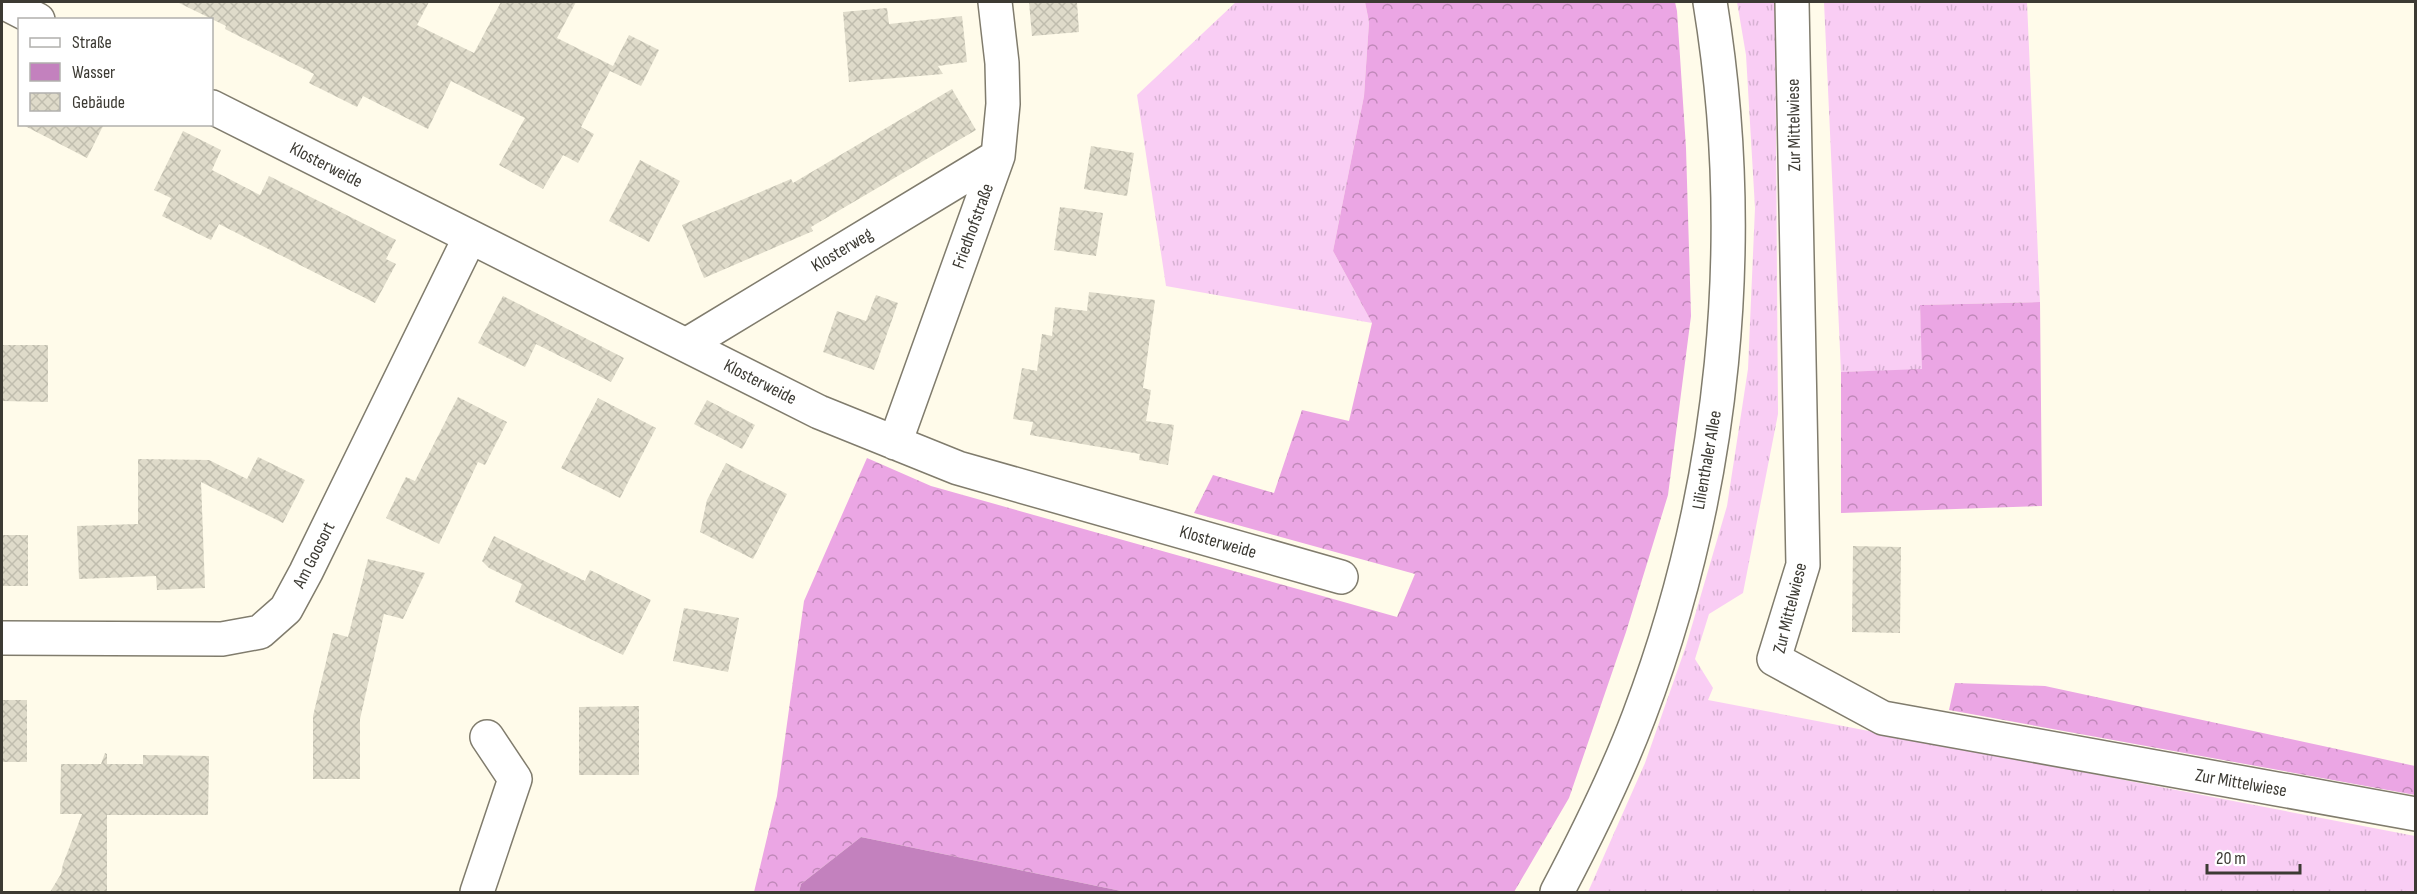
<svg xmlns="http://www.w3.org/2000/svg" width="2417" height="894" viewBox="0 0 2417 894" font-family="'Sofia Sans Condensed',sans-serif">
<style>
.grass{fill:url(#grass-tufts)}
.forest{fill:url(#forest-crowns)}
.water{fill:#c381be}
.building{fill:url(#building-cross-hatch)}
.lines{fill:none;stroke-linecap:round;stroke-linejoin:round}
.minor-casing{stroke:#807c6d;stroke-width:36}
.secondary-casing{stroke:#807c6d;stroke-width:36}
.minor{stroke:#fff;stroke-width:33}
.secondary{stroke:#fff;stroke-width:33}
.labels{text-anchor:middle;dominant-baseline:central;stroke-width:4.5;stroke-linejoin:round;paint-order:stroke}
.street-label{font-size:18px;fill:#3c3a33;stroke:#fff}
</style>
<defs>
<pattern id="grass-tufts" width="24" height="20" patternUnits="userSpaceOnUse" patternTransform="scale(1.5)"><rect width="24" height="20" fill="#f9cdf4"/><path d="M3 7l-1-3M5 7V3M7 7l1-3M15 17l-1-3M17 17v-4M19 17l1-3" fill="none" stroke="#d6b1d2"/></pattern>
<pattern id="forest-crowns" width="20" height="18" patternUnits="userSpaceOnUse" patternTransform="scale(1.5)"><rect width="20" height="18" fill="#eba6e4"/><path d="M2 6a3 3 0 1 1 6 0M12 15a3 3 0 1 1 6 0" fill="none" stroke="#c088b9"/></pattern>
<pattern id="building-cross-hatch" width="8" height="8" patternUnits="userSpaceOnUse" patternTransform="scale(1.5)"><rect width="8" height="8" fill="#dfdbca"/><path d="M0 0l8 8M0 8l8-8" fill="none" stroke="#c0bdae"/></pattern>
</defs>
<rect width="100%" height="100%" fill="#fffbea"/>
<path class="grass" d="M 1236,2 L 1365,2 L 1369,22 L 1364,96 L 1333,251 L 1372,323 L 1166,286 L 1137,95 Z
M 1737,2 L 1775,2 L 1778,414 L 1743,593 L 1709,614 L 1695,659 L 1713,688 L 1708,700 L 2415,836 L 2415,892 L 1588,892 L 1645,763 L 1686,646 L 1727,506 L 1748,369 L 1755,208 L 1746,55 Z
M 1824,2 L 2027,2 L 2040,302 L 1920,305 L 1923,370 L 1841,372 Z"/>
<path class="forest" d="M 1365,2 L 1675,2 L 1677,11 L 1686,148 L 1691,316 L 1668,495 L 1626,632 L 1569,798 L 1514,892 L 1126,892 L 861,837 L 801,884 L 799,892 L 754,892 L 777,796 L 804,601 L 867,458 L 931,486 L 1397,617 L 1415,574 L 1194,513 L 1213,475 L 1274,493 L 1302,410 L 1349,421 L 1372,323 L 1333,251 L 1364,96 L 1369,22 Z
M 2040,302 L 2042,506 L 1841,513 L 1841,372 L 1922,369 L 1920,305 Z
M 1955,683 L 2045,686 L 2415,766 L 2415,795 L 1949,710 Z"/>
<path class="water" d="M 861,837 L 1126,892 L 799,892 L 801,884 Z"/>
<path class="building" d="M 177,2 L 429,2 L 417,25 L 474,53 L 501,2 L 576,2 L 557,38 L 613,66 L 629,35 L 659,50 L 641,86 L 610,71 L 581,127 L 594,134 L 578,163 L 563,155 L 543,189 L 499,165 L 525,118 L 451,81 L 428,129 L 363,96 L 357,107 L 309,83 L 314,74 L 225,29 L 226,26 Z
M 1029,2 L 1077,2 L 1079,32 L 1032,36 Z
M 887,8 L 889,24 L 962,16 L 967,62 L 938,66 L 943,74 L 849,82 L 843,12 Z
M 952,89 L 976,130 L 811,227 L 813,231 L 704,278 L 682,225 L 791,179 L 793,183 Z
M 21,124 L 104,124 L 87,158 Z
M 183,131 L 221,150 L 212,170 L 260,195 L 269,176 L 396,240 L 386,259 L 396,264 L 375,303 L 219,224 L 211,240 L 162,216 L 171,198 L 154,190 Z
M 1091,146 L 1134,153 L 1127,196 L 1084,189 Z
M 640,160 L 680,181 L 649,242 L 609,221 Z
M 1060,207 L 1103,213 L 1096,256 L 1054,250 Z
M 1089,292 L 1155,300 L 1143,388 L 1151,390 L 1146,421 L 1174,425 L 1168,465 L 1139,460 L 1140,454 L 1030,435 L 1033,422 L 1013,419 L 1022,368 L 1037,371 L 1042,334 L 1052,336 L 1055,307 L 1087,311 Z
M 876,295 L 898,303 L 874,370 L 823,352 L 837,311 L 866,321 Z
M 503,296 L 624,358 L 611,382 L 536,344 L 525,367 L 478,343 Z
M 2,345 L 48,345 L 48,402 L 2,401 Z
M 458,397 L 507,422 L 485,465 L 478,462 L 439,544 L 386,518 L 406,477 L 415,481 Z
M 598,398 L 656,428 L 620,498 L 561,468 Z
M 707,400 L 755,425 L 742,449 L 694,424 Z
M 258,457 L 305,480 L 283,523 L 201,482 L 205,588 L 157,590 L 156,576 L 79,579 L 77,526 L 138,524 L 138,459 L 209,460 L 247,479 Z
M 726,463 L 787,494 L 753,559 L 700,532 L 707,500 Z
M 2,535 L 28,535 L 28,586 L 2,586 Z
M 494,536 L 585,581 L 590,570 L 651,600 L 623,655 L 515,602 L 522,584 L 489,568 L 482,561 Z
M 1853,546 L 1901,547 L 1900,633 L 1852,632 Z
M 368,559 L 425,573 L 403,619 L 384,614 L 360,719 L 360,779 L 313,779 L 313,716 L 333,633 L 348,637 Z
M 684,608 L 739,618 L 728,672 L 673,661 Z
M 2,700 L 27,700 L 27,762 L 2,762 Z
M 639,706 L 639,775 L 579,775 L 579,707 Z
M 105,753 L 107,754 L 107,764 L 143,764 L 143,755 L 209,756 L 208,815 L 107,815 L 107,892 L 50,892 L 61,874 L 63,864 L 82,814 L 60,814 L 61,764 L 101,764 Z"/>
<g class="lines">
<defs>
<path id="minor" d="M 3,2 L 38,20
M 1792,2 L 1803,565 L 1774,659 L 1883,718 L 2416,814
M 212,107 L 819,412 L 958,468 L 1341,577
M 686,345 L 998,156
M 895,443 L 998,156 L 1003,104 L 1002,63 L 995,2
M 2,638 L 222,639 L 260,632 L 286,609 L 306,572 L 470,237
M 477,892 L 515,779 L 487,737"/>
<path id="secondary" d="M 1557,892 C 1587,835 1616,777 1639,716 C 1725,490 1749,240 1710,2"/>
</defs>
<use href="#minor" class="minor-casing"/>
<use href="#secondary" class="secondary-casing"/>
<use href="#minor" class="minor"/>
<use href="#secondary" class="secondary"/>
</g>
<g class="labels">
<g class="street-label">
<text transform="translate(1794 125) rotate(-91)">Zur Mittelwiese</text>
<text transform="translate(326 165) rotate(27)">Klosterweide</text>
<text transform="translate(973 226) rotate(-70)">Friedhofstraße</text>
<text transform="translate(842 250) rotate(-31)">Klosterweg</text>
<text transform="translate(760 382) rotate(27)">Klosterweide</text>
<text transform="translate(1707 460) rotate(-80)">Lilienthaler Allee</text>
<text transform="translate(1218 542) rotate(16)">Klosterweide</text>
<text transform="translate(314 555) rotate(-63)">Am Goosort</text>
<text transform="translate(1790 608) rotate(-76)">Zur Mittelwiese</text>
<text transform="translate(2241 783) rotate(10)">Zur Mittelwiese</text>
</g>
</g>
<rect width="2417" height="894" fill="none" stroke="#3c3a33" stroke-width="6"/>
<rect x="18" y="18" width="195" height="108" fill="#ffffff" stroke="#b1b0ad" stroke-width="1.5"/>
<rect x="30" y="38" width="30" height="9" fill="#ffffff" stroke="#b1b0ad" stroke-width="1.5"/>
<text x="72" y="48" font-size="18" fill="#3c3a33">Straße</text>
<rect x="30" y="63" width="30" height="18" fill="#c381be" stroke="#b1b0ad" stroke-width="1.5"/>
<text x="72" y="78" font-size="18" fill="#3c3a33">Wasser</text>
<rect x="30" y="93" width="30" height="18" fill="url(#building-cross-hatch)" stroke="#b1b0ad" stroke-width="1.5"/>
<text x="72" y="108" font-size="18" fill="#3c3a33">Gebäude</text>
<path d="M2207 864v9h93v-9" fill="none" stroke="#3c3a33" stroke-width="3"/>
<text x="2216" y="864" font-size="18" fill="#3c3a33" stroke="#ffffff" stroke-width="4.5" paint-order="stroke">20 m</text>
</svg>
